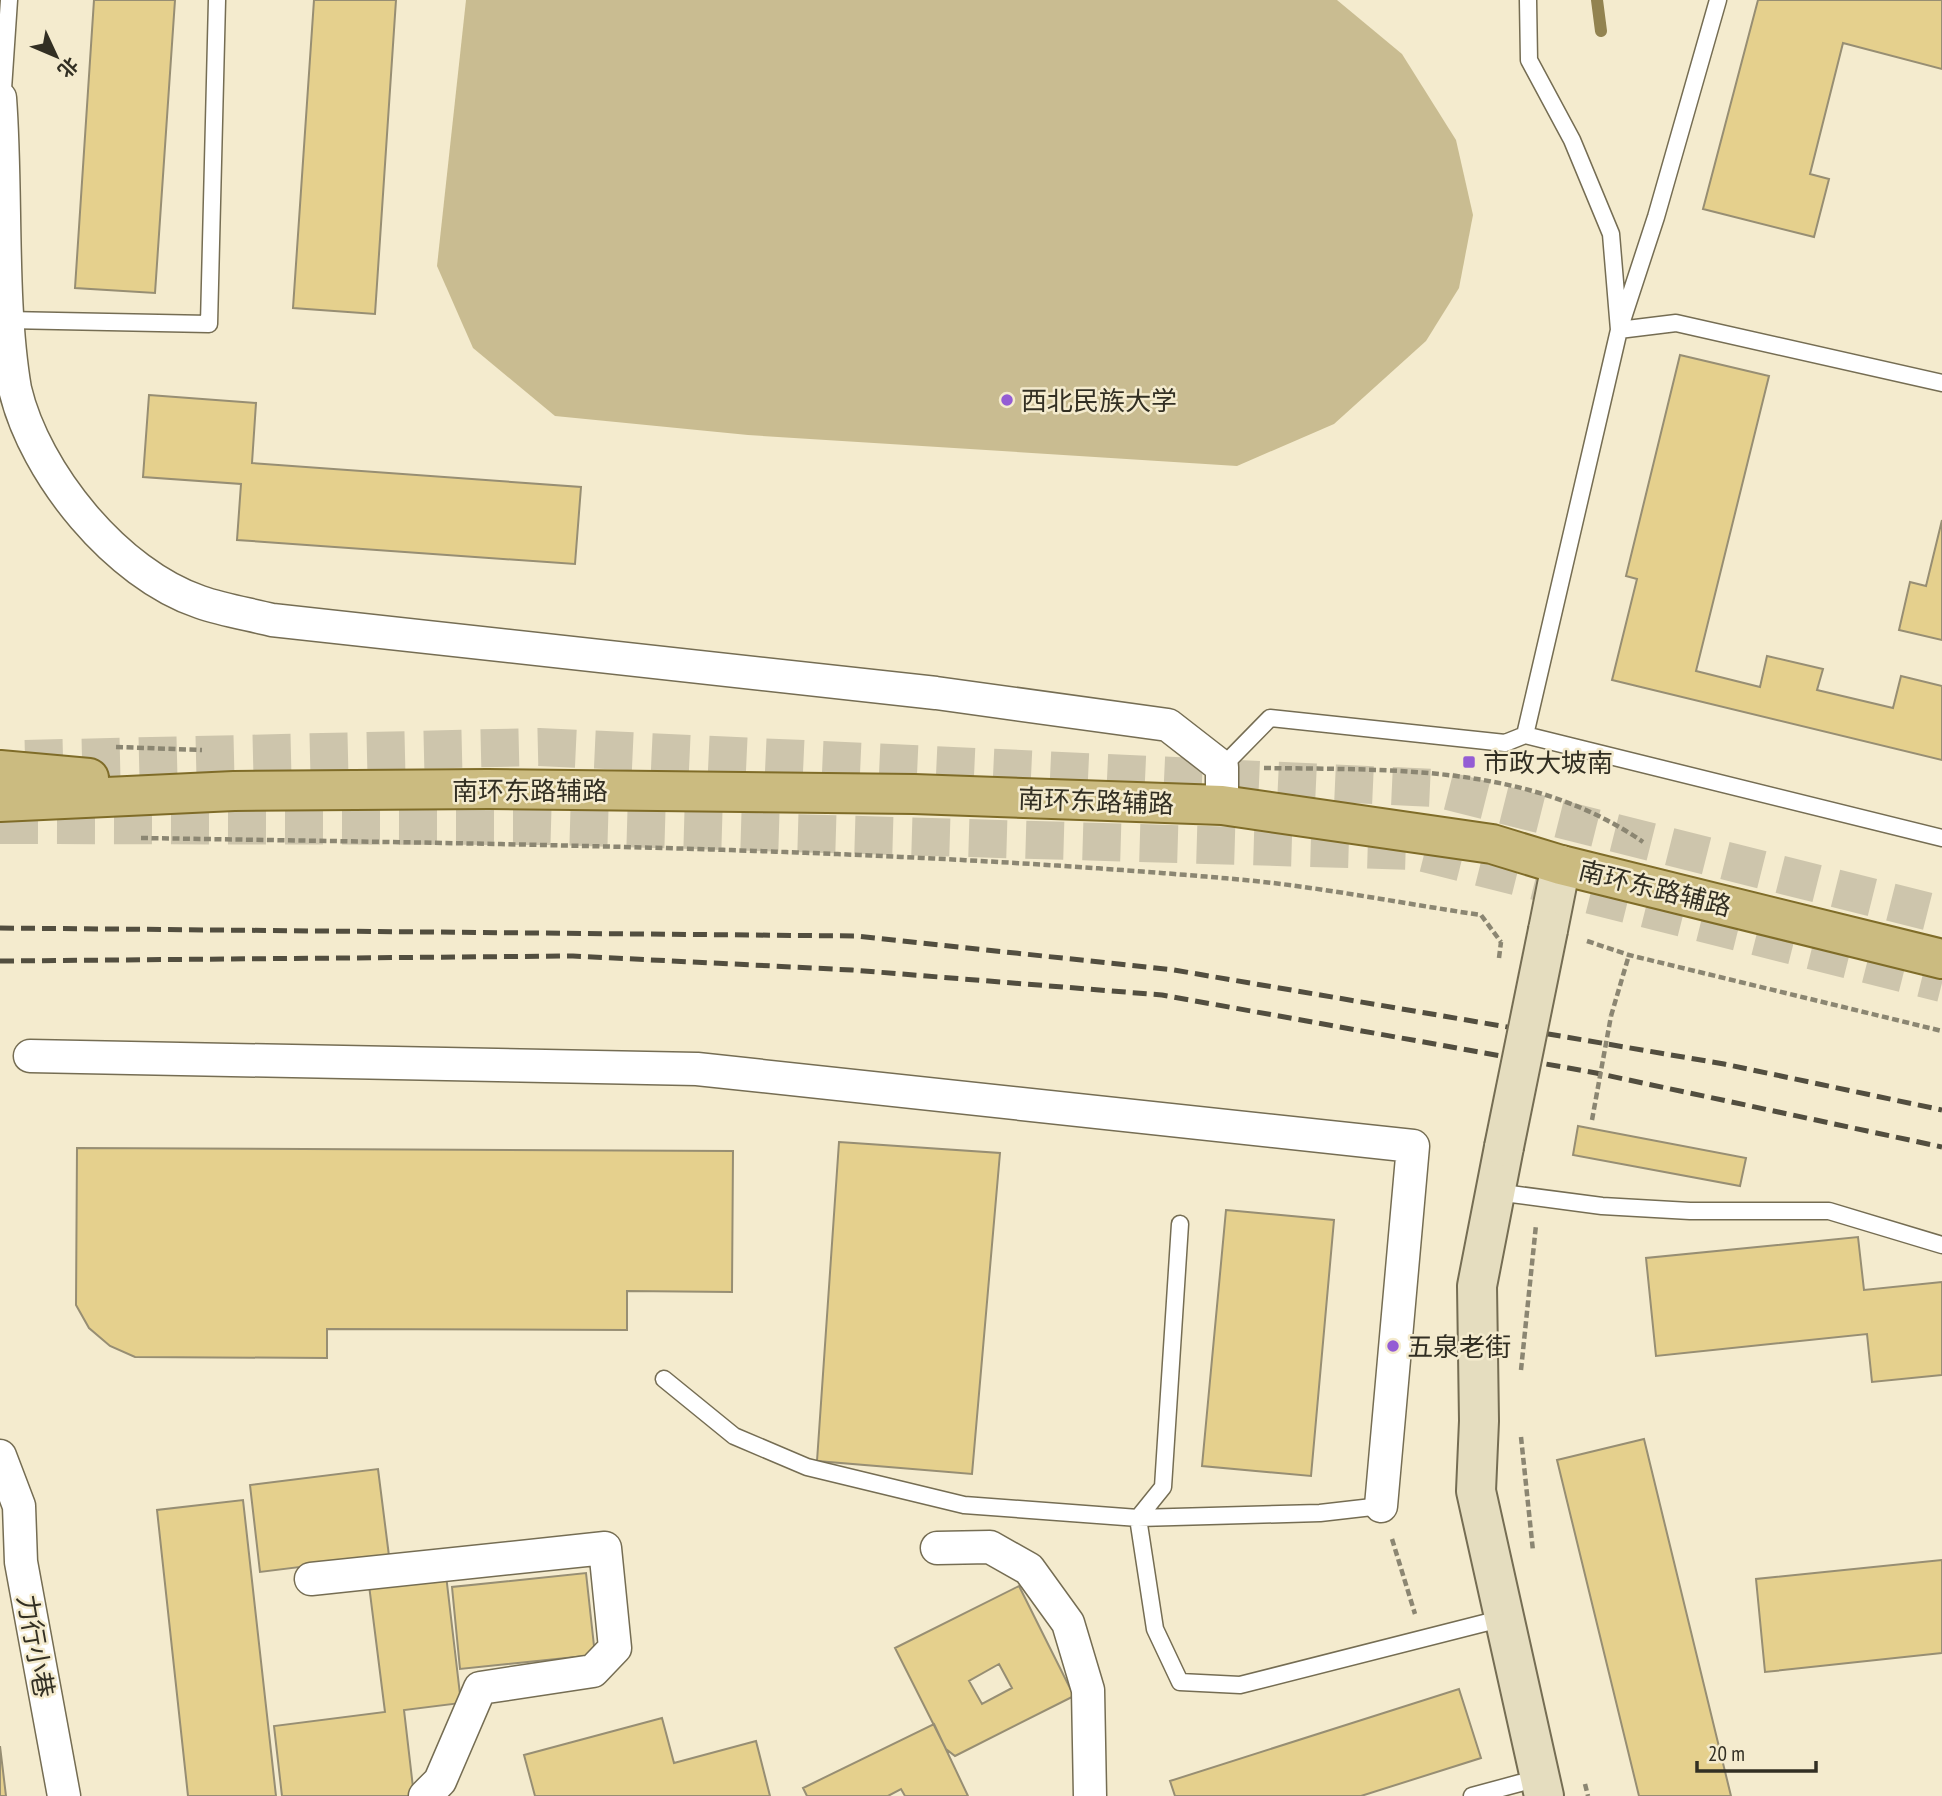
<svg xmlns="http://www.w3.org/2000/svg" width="1942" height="1796" viewBox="0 0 1942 1796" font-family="'PT Sans Narrow','Noto Sans SC',sans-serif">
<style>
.green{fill:#c9bc91}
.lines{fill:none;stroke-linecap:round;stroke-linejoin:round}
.stream{stroke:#928350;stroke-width:12}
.building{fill:#e5d08d;stroke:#978e73;stroke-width:2;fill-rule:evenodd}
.highway-tunnel{stroke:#cdc5ac;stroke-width:38;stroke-dasharray:38 19;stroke-linecap:butt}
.lane-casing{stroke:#756d53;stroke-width:19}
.street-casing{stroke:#756d53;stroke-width:35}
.secondary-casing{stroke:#756d53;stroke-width:42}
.primary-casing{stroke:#7f6c28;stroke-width:42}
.path{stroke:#8b8672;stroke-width:4.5;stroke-dasharray:7 3.5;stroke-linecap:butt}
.lane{stroke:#fff;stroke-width:16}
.street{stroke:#fff;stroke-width:32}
.secondary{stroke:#e5ddbf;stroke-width:38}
.primary{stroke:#cbbb80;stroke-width:38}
.rail{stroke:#524e3f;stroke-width:5;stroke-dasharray:14 7;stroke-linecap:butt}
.secondary-bridge-casing{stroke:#756d53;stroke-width:42;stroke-linecap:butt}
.path-bridge{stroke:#8b8672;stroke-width:4.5;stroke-dasharray:7 3.5;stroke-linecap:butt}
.secondary-bridge{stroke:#e5ddbf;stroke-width:38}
.poi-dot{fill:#945cd4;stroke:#f4ebce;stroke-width:2.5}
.labels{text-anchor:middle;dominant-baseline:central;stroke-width:5;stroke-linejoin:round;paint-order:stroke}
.poi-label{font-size:26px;fill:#322f23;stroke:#f4ebce;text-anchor:start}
.street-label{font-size:26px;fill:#322f23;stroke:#f4ebce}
</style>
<rect width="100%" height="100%" fill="#f4ebce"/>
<path class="green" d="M 466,0 L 1337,0 L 1402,54 L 1456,140 L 1473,215 L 1459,288 L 1426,341 L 1334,424 L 1237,466 L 748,435 L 555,416 L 473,348 L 437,266 Z"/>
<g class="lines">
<path class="stream" d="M 1597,0 L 1601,31"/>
</g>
<path class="building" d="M 94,0 L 175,0 L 155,293 L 75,288 Z
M 314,0 L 396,0 L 375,314 L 293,308 Z
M 1758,0 L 1942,0 L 1942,69 L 1843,43 L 1810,174 L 1829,179 L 1814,237 L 1703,209 Z
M 1680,355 L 1769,376 L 1696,671 L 1760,687 L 1767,656 L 1823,669 L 1817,690 L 1893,708 L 1901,676 L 1942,686 L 1942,760 L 1612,680 L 1637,579 L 1626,576 Z
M 149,395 L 256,403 L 252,463 L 581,487 L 575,564 L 237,540 L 241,484 L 143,477 Z
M 1942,520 L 1942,640 L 1899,630 L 1910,582 L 1926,586 Z
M 1578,1126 L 1746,1158 L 1740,1186 L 1573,1155 Z
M 839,1142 L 1000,1153 L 972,1474 L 817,1461 Z
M 77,1148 L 733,1151 L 732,1292 L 627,1291 L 627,1330 L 327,1329 L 327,1358 L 135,1357 L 110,1346 L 89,1328 L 76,1305 Z
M 1226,1210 L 1334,1220 L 1311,1476 L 1202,1466 Z
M 1858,1237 L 1864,1290 L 1942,1282 L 1942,1375 L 1872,1382 L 1867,1334 L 1656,1356 L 1646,1258 Z
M 1644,1439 L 1731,1796 L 1639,1796 L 1557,1460 Z
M 378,1469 L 389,1556 L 260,1572 L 250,1485 Z
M 243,1500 L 276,1796 L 188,1796 L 157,1510 Z
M 1942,1560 L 1942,1653 L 1765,1672 L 1756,1579 Z
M 586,1573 L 595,1655 L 460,1669 L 452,1587 Z
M 446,1575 L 461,1703 L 404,1710 L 414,1796 L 282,1796 L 274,1726 L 385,1712 L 369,1585 Z
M 1019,1586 L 1074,1696 L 955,1756 L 946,1749 L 895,1648 ZM 999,1664 L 1012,1688 L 982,1704 L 969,1681 Z
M 1459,1689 L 1481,1758 L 1361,1796 L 1175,1796 L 1170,1781 Z
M 662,1718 L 674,1763 L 756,1741 L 770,1796 L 535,1796 L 524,1755 Z
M 934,1724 L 968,1796 L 905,1796 L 901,1789 L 888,1796 L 807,1796 L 803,1788 Z
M 0,1746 L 6,1796 L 0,1796 Z"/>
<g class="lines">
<path class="highway-tunnel" d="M 25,759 L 539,747 L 1436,788 L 1942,915
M 0,825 L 550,826 L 1416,851 L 1942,983"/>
<defs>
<path id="lane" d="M 1718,0 L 1656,217 L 1619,330 L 1676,323 L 1942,383
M 2,104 L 9,0
M 7,320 L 209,324 L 217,0
M 1525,735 L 1942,838
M 1222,767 L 1270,718 L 1505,743 L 1525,735 L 1619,330 L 1611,234 L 1572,140 L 1529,60 L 1528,0
M 1496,1192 L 1602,1206 L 1690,1211 L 1829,1211 L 1942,1245
M 1180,1224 L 1163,1487 L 1138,1518 L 1155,1629 L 1180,1682 L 1240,1685 L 1504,1618
M 664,1379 L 734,1436 L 807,1467 L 964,1505 L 1138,1518 L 1320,1513 L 1381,1506
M 1472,1796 L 1520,1783"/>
<path id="street" d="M 0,98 C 7,190 0,301 15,389 C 35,474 117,574 200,602 C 223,610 248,614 272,620 L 936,693 L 1168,725 L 1222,767 L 1222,805
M 30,1056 L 697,1069 L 1413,1146 L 1381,1506
M 0,1456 L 19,1506 L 21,1562 L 64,1796
M 937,1548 L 990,1547 L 1029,1569 L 1068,1623 L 1088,1690 L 1090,1796
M 311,1579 L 605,1548 L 615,1648 L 593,1671 L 480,1688 L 440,1781 L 425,1796"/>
<path id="secondary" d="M 1548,930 L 1561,865
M 1504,1147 L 1477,1286 L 1479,1421 L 1476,1491 L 1544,1796"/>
<path id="primary" d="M 0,770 L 89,778
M 0,802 L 234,791 L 488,789 L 914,794 L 1222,805 L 1492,844 L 1561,865 L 1942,959"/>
</defs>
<use href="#lane" class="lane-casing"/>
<use href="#street" class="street-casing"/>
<use href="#secondary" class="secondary-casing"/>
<use href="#primary" class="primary-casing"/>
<path class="path" d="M 116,747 L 202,750
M 1264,768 C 1395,770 1530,764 1643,842
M 141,838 C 505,844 871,847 1234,879 C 1316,886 1399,903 1481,915 L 1501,942
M 1587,941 L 1629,955 L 1942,1031
M 1611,1016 L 1629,955
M 1521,1370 L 1536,1225
M 1521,1437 L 1533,1551
M 1392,1539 L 1415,1614
M 1585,1784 L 1588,1796"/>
<use href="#lane" class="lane"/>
<use href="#street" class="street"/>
<use href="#secondary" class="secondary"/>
<use href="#primary" class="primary"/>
<path class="rail" d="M 0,928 L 856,936 L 1174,970 L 1724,1064 L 1942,1110
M 0,961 L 573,956 L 852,970 L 1162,995 L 1596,1073 L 1942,1147"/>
<defs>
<path id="secondary-bridge" d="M 1504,1147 L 1548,930"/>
</defs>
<use href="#secondary-bridge" class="secondary-bridge-casing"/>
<path class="path-bridge" d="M 1499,958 L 1501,942
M 1592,1120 L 1611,1016"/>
<use href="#secondary-bridge" class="secondary-bridge"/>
</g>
<g class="poi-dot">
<circle cx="1007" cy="400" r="7"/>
<rect x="1462" y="755" width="14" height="14" rx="3.5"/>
<circle cx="1393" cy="1346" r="7"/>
</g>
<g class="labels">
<g class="poi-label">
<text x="1021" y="400">西北民族大学</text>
<text x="1483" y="762">市政大坡南</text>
<text x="1407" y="1346">五泉老街</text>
</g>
<g class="street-label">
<text x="530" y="790">南环东路辅路</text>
<text transform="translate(1096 801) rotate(2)">南环东路辅路</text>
<text transform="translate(1655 888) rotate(14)">南环东路辅路</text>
<text transform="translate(36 1646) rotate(80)">力行小巷</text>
</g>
</g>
<g transform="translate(56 56) rotate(134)" stroke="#f4ebce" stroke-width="5" paint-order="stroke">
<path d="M0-5L12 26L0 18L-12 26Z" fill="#322f23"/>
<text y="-10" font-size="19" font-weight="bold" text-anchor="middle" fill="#322f23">北</text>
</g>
<path d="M1697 1761v10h119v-10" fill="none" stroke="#322f23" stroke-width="3.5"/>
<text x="1708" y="1761" font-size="21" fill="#322f23" stroke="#f4ebce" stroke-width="5" paint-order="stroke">20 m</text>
</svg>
